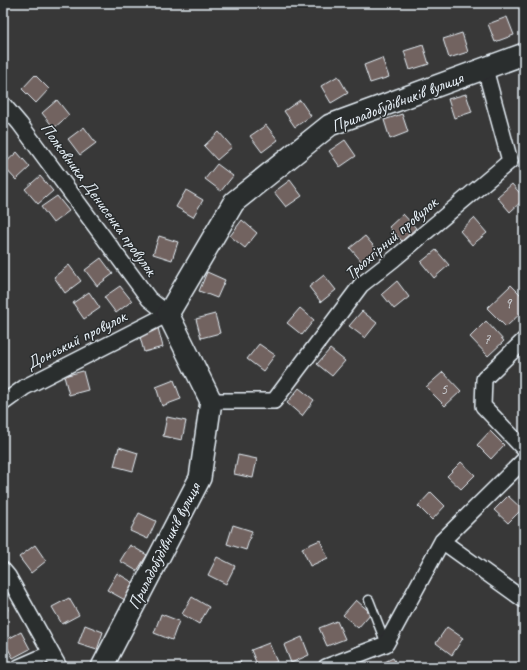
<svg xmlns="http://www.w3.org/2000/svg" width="527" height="670" viewBox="0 0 527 670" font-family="Caveat,sans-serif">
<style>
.building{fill:#726461;stroke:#e8f1f8}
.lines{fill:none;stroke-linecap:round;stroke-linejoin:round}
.lane-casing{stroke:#e8f1f8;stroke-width:11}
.street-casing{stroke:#e8f1f8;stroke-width:18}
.secondary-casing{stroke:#e8f1f8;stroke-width:24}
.lane{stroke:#2a2d2e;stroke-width:8}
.street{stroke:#2a2d2e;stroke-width:15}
.secondary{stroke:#2a2d2e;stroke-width:21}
.labels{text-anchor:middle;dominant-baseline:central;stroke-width:3;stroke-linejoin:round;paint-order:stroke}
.number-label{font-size:15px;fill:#caced2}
.street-label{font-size:17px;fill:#e8f1f8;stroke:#2a2d2e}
</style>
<rect width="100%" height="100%" fill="#383838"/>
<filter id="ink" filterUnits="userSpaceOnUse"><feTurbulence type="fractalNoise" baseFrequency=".025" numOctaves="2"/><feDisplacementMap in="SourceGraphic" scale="8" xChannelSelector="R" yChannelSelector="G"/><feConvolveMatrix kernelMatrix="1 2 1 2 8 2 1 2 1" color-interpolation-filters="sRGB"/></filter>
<g filter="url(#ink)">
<path class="building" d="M 507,17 L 514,35 L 495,42 L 488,24 Z
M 462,33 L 468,52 L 449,58 L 443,39 Z
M 423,45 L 429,64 L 410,70 L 404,51 Z
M 382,58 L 389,77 L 370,83 L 364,65 Z
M 35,75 L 49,89 L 36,103 L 22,89 Z
M 338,76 L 348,93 L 331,103 L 321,86 Z
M 466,94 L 472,112 L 454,118 L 448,99 Z
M 57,100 L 69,115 L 54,128 L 42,113 Z
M 300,100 L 311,116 L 295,127 L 284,111 Z
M 402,114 L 408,132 L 390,139 L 384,120 Z
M 266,125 L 278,140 L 262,152 L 250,136 Z
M 84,127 L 96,143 L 80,155 L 68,139 Z
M 219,132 L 232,147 L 217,160 L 204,146 Z
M 345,140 L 356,156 L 340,167 L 329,151 Z
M 17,152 L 30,167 L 16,180 L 3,166 L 3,165 Z
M 217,164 L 233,176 L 221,191 L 205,179 Z
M 40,176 L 53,191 L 38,204 L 25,189 Z
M 290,180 L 302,196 L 286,207 L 274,192 Z
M 512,184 L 524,198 L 524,199 L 510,212 L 497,197 Z
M 186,190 L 203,200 L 193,217 L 176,207 Z
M 57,196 L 69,211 L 53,223 L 41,207 Z
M 403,214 L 416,228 L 402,241 L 389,227 Z
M 474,218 L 487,233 L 472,245 L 460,231 Z
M 242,220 L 257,233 L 245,248 L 230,236 Z
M 159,236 L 178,242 L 172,260 L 153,254 Z
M 365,236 L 378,251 L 363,263 L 350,248 Z
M 436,250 L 449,265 L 434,278 L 421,262 Z
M 101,258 L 113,274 L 97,286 L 85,270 Z
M 69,265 L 81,281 L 65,293 L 54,277 Z
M 207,272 L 225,280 L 217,298 L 199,291 Z
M 324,275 L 336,290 L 321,302 L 309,287 Z
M 397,281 L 409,297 L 394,309 L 382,294 Z
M 511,285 L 524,298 L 524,310 L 506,327 L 487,308 Z
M 120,286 L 132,301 L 116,313 L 104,297 Z
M 89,292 L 100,308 L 84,319 L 73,303 Z
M 300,308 L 314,320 L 302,335 L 287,323 Z
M 362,311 L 377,323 L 365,338 L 349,326 Z
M 215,314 L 220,333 L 201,338 L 196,319 Z
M 486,321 L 504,341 L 488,356 L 470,337 Z
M 158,328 L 163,347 L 144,352 L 139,333 Z
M 259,344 L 275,355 L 263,371 L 247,359 Z
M 330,349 L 345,361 L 332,376 L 317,364 Z
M 83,371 L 88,390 L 69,395 L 64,376 Z
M 443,372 L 461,391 L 445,406 L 426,387 Z
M 174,380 L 181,399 L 162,406 L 156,387 Z
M 299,388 L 314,400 L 302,416 L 287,403 Z
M 167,417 L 186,421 L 182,440 L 163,436 Z
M 490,431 L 504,445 L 491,459 L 477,445 Z
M 119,447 L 138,453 L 133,471 L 114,466 Z
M 238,455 L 257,459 L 253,478 L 234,474 Z
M 461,462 L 475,475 L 461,489 L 447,476 Z
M 524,477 L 524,488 L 519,483 Z
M 431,492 L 445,506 L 432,520 L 418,506 Z
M 508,496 L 522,509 L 508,523 L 494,510 Z
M 3,506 L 8,512 L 3,517 Z
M 139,513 L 156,521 L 148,539 L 130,531 Z
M 233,525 L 252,531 L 246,550 L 227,544 Z
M 320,540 L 328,558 L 310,566 L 302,548 Z
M 35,545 L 46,561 L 31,573 L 19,557 Z
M 130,545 L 147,555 L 137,571 L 120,561 Z
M 217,557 L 235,566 L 226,584 L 208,575 Z
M 117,573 L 134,583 L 125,600 L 107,590 Z
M 192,597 L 209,607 L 199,624 L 182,614 Z
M 69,598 L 79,615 L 62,624 L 52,607 Z
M 356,600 L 371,613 L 358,628 L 343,615 Z
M 3,602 L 8,610 L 3,613 Z
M 161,614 L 179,621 L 172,640 L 154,633 Z
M 337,621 L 345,639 L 327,646 L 319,628 Z
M 85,625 L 103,632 L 97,650 L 78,644 Z
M 447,627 L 463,638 L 452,655 L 436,643 Z
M 21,632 L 30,649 L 13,658 L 4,641 Z
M 302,637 L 309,655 L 291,663 L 284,645 Z
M 269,643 L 277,662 L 263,667 L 258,667 L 251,650 Z
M 393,658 L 398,667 L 376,667 L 376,666 Z
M 240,661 L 242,667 L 224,667 Z"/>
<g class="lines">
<defs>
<path id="lane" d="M 369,600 L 386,644"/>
<path id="street" d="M 3,104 L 20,124 L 149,299 L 168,314 L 25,387 L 3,403
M 524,340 L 484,379 L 483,406 L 524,449
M 211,401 L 274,401 L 361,285 L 394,259 L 510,161 L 485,69
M 442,541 L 524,600
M 3,570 L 8,576 L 59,667
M 19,667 L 51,653
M 326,667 L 386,644 L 442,541 L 524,460"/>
<path id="secondary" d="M 102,667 L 200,478 L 211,401 L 168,314 L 234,202 L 330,125 L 524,54"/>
</defs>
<use href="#lane" class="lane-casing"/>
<use href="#street" class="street-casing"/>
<use href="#secondary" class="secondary-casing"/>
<use href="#lane" class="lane"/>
<use href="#street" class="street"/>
<use href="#secondary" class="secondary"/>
</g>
</g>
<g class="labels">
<g class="number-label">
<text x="508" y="303">9</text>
<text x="487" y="339">7</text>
<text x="444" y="389">5</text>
</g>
<g class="street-label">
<text transform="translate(397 102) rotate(-21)">Приладобудівників вулиця</text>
<text transform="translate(99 199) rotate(54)">Полковника Денисенка провулок</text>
<text transform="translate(391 238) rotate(-41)">Трьохгірний провулок</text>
<text transform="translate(76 340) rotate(-27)">Донський провулок</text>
<text transform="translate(164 546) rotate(-63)">Приладобудівників вулиця</text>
</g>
</g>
<rect width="527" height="670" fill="none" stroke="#2a2d2e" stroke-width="16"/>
<rect x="8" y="8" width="511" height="654" fill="none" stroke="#e8f1f8" stroke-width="1.5" filter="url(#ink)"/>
</svg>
